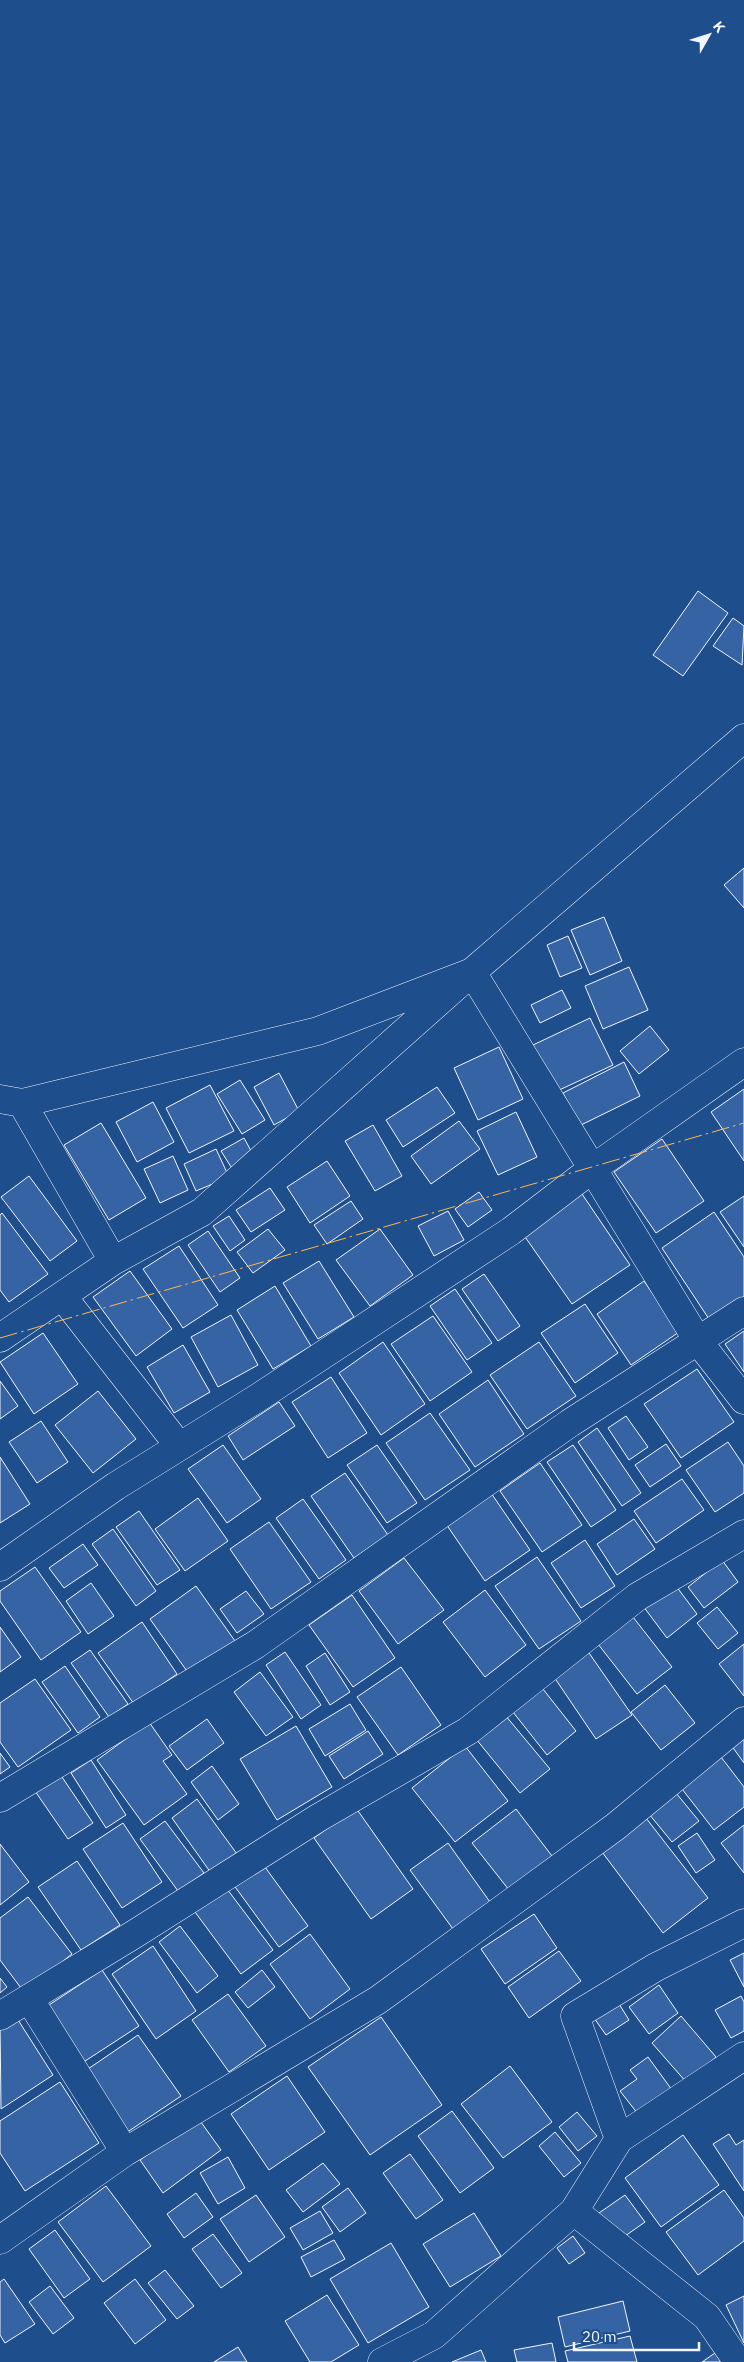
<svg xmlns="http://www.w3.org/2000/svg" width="744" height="2362" viewBox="0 0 744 2362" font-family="'IBM Plex Sans',sans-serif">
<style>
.building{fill:#3563a3;stroke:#f2f6ff}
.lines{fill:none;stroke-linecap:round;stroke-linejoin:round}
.minor-casing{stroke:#f2f6ff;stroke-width:29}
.minor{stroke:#1f4e8c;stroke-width:28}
.power{stroke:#ffb74d;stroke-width:1;stroke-dasharray:18 4 2.5 4;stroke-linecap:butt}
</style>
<rect width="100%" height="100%" fill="#1f4e8c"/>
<path class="building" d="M 698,591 L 728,613 L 683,676 L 653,655 Z
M 733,618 L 744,626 L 742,665 L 713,646 Z
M 744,868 L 744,908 L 724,885 Z
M 604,917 L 622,961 L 590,975 L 571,930 Z
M 568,936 L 582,968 L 560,977 L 547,945 Z
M 629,967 L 648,1010 L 603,1029 L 585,986 Z
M 562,990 L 571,1008 L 540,1023 L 531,1005 Z
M 590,1018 L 613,1065 L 555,1092 L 533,1045 Z
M 650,1026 L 669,1050 L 639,1074 L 620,1051 Z
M 499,1047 L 523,1099 L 478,1120 L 454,1068 Z
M 624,1062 L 640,1096 L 579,1126 L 563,1093 Z
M 279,1073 L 299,1111 L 274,1125 L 254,1087 Z
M 240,1080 L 265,1120 L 242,1134 L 217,1094 Z
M 210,1085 L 234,1131 L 189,1153 L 166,1108 Z
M 437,1087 L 455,1113 L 403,1147 L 386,1120 Z
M 744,1089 L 744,1161 L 711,1112 Z
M 153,1102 L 174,1142 L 137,1162 L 116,1122 Z
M 516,1112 L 537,1157 L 498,1175 L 477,1131 Z
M 459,1121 L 480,1149 L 431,1184 L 411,1156 Z
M 101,1123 L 146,1198 L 109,1220 L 64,1145 Z
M 373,1125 L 402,1176 L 375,1191 L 345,1141 Z
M 244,1138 L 255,1158 L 233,1170 L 221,1151 Z
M 662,1139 L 704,1201 L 656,1233 L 614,1172 Z
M 216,1149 L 229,1177 L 196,1191 L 184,1164 Z
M 173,1156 L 188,1190 L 160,1203 L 144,1169 Z
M 327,1161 L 350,1196 L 310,1223 L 287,1187 Z
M 29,1176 L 77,1241 L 50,1261 L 1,1197 Z
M 270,1188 L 285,1210 L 251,1232 L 236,1210 Z
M 479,1192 L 492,1210 L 468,1227 L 455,1209 Z
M 582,1194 L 630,1265 L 572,1304 L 523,1234 Z
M 744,1196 L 744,1247 L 720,1212 Z
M 351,1201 L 363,1219 L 327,1244 L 314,1225 Z
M 448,1211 L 464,1240 L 434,1256 L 418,1226 Z
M 714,1212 L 744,1257 L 744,1299 L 711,1322 L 662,1248 Z
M 2,1213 L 48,1274 L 9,1302 L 0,1290 L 0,1215 Z
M 229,1216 L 245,1240 L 230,1251 L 213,1226 Z
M 268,1229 L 285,1250 L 253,1273 L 237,1252 Z
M 380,1229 L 413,1275 L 370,1306 L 336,1260 Z
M 208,1231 L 240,1278 L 220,1292 L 188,1245 Z
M 179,1246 L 218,1305 L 183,1328 L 143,1269 Z
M 319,1261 L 354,1317 L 318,1339 L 283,1283 Z
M 130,1271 L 172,1329 L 136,1356 L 93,1297 Z
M 484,1274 L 520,1326 L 498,1341 L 462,1289 Z
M 644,1281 L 679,1332 L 631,1365 L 597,1314 Z
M 275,1286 L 311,1346 L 273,1369 L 237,1310 Z
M 455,1289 L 492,1343 L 467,1360 L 430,1306 Z
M 585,1304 L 618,1353 L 575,1383 L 541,1333 Z
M 231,1315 L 258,1365 L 218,1387 L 191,1337 Z
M 433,1316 L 472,1372 L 430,1401 L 391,1344 Z
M 744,1331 L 744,1372 L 725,1344 Z
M 43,1333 L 78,1384 L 34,1414 L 0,1362 Z
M 383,1342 L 425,1404 L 381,1435 L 339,1373 Z
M 539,1342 L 576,1396 L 527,1429 L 490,1375 Z
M 183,1345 L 210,1392 L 174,1413 L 147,1367 Z
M 697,1369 L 734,1422 L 681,1458 L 644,1404 Z
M 331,1377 L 367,1433 L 328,1458 L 292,1402 Z
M 488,1380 L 524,1434 L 475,1467 L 439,1414 Z
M 0,1381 L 18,1406 L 0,1419 Z
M 98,1391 L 136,1439 L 93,1473 L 55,1425 Z
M 279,1402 L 295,1426 L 243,1460 L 228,1436 Z
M 430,1413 L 470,1470 L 425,1500 L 386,1443 Z
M 626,1416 L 648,1447 L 629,1460 L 608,1428 Z
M 41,1421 L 68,1462 L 37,1483 L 9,1442 Z
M 597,1428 L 641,1493 L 622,1506 L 578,1442 Z
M 728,1442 L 744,1466 L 744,1493 L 715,1512 L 686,1470 Z
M 666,1444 L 681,1466 L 650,1487 L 635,1465 Z
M 223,1445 L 261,1499 L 227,1523 L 188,1469 Z
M 377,1445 L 417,1503 L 387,1523 L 347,1465 Z
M 573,1445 L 616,1510 L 591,1527 L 547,1462 Z
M 0,1457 L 30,1504 L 0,1523 Z
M 540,1463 L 582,1525 L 542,1552 L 500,1491 Z
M 345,1473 L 388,1535 L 354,1558 L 311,1496 Z
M 682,1479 L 704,1510 L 656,1543 L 634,1511 Z
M 489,1490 L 530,1550 L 485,1581 L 444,1521 Z
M 198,1498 L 228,1541 L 185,1571 L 155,1529 Z
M 303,1499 L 346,1560 L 319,1579 L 276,1518 Z
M 139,1511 L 180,1570 L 157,1585 L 116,1527 Z
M 634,1519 L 655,1549 L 617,1575 L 597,1544 Z
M 269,1522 L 311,1582 L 271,1609 L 230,1549 Z
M 113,1529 L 156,1591 L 136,1606 L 92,1544 Z
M 585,1540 L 615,1586 L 581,1608 L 551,1563 Z
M 83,1544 L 98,1565 L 64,1588 L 49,1568 Z
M 537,1557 L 581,1621 L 539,1649 L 495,1586 Z
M 404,1558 L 444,1610 L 398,1644 L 359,1591 Z
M 722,1560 L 738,1582 L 704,1608 L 688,1587 Z
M 35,1567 L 81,1632 L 41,1660 L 0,1601 L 0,1591 Z
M 673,1582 L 697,1614 L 667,1638 L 643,1606 Z
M 91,1583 L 114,1616 L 88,1634 L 66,1601 Z
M 196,1586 L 235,1641 L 189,1674 L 150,1619 Z
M 485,1590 L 526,1645 L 485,1677 L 443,1622 Z
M 246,1591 L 264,1614 L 237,1633 L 220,1609 Z
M 352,1595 L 395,1658 L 353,1687 L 309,1625 Z
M 717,1607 L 738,1633 L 718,1649 L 697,1623 Z
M 633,1617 L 672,1667 L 637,1694 L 598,1644 Z
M 142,1622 L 177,1674 L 134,1704 L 98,1653 Z
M 0,1627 L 21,1657 L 0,1672 Z
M 744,1644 L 744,1696 L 719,1664 Z
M 90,1650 L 128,1704 L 109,1717 L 71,1663 Z
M 587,1650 L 632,1715 L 596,1739 L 552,1674 Z
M 285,1652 L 321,1705 L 301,1719 L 266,1665 Z
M 325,1653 L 350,1692 L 330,1705 L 306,1666 Z
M 65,1666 L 100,1717 L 78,1733 L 42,1682 Z
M 401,1667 L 441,1725 L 398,1755 L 357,1697 Z
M 260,1672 L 293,1717 L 266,1736 L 234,1692 Z
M 35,1679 L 71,1730 L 18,1767 L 0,1742 L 0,1703 Z
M 539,1684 L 576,1731 L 547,1755 L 509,1707 Z
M 665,1685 L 695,1723 L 661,1750 L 631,1712 Z
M 350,1704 L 366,1730 L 325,1756 L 309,1729 Z
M 505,1715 L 550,1769 L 520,1793 L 476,1739 Z
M 207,1719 L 224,1743 L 187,1770 L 169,1746 Z
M 149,1722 L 172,1755 L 163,1761 L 187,1794 L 144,1825 L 97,1760 Z
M 296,1726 L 332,1787 L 277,1820 L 240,1759 Z
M 368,1731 L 383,1754 L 344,1779 L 329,1756 Z
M 744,1735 L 744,1763 L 731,1745 Z
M 465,1746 L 508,1801 L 455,1842 L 412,1788 Z
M 0,1753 L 10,1767 L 0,1774 Z
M 721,1757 L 744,1787 L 744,1807 L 714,1830 L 682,1789 Z
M 91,1760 L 126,1815 L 106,1828 L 71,1773 Z
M 212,1766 L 239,1804 L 218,1820 L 191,1782 Z
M 60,1774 L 93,1823 L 68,1839 L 35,1791 Z
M 676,1793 L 699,1821 L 672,1842 L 649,1814 Z
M 197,1799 L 237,1854 L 211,1873 L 172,1818 Z
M 356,1808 L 413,1889 L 371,1919 L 314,1838 Z
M 516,1809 L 552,1856 L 509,1890 L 472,1843 Z
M 646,1818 L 708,1898 L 663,1933 L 602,1852 Z
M 165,1821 L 204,1873 L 178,1891 L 140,1839 Z
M 123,1823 L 162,1882 L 122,1908 L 83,1849 Z
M 744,1825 L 744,1873 L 721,1843 Z
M 697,1833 L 715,1860 L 696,1873 L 678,1846 Z
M 448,1843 L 490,1902 L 453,1929 L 410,1870 Z
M 0,1844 L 29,1882 L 0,1905 Z
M 77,1861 L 120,1925 L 81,1950 L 38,1887 Z
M 262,1863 L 308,1926 L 279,1947 L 233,1884 Z
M 227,1889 L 273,1950 L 241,1974 L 195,1912 Z
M 28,1897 L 72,1954 L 24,1992 L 0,1960 L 0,1918 Z
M 534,1914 L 557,1948 L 505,1984 L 481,1949 Z
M 180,1926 L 218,1976 L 197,1993 L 159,1942 Z
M 310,1934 L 350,1989 L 310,2019 L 270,1964 Z
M 153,1946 L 196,2011 L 156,2039 L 112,1974 Z
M 559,1951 L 581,1981 L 529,2018 L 508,1987 Z
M 744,1953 L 744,1987 L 730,1960 Z
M 102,1970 L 139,2026 L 82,2063 L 46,2007 Z
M 262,1970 L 275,1987 L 248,2008 L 235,1992 Z
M 0,1978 L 7,1987 L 0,1993 Z
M 659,1985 L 678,2013 L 649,2034 L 629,2007 Z
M 228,1994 L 266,2046 L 229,2072 L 192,2020 Z
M 741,1996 L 744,2002 L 744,2031 L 731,2038 L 715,2010 Z
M 616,1999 L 629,2020 L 606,2035 L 592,2015 Z
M 13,2012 L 53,2075 L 1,2109 L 0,2020 Z
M 681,2016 L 716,2057 L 687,2083 L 652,2043 Z
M 381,2017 L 442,2105 L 370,2155 L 308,2067 Z
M 138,2035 L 181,2096 L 126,2133 L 85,2071 Z
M 648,2057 L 672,2090 L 638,2114 L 620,2091 L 637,2079 L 630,2070 Z
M 510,2066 L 552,2122 L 503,2158 L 461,2104 Z
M 287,2076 L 325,2132 L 269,2170 L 231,2114 Z
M 60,2082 L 99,2143 L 25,2191 L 0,2153 L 0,2121 Z
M 452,2111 L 494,2168 L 460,2193 L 418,2136 Z
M 577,2112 L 597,2136 L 578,2151 L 559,2127 Z
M 198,2118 L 221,2150 L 163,2193 L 140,2160 Z
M 555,2132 L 581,2163 L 564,2177 L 539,2146 Z
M 729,2134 L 736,2145 L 744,2140 L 744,2191 L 713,2144 Z
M 683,2135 L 719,2185 L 661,2227 L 625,2178 Z
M 410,2154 L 443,2200 L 416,2219 L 383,2173 Z
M 228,2157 L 245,2188 L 218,2204 L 200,2173 Z
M 323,2163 L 340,2184 L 303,2212 L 286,2190 Z
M 106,2186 L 151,2246 L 103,2282 L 58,2222 Z
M 348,2188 L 366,2213 L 340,2232 L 322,2207 Z
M 724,2190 L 744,2218 L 744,2241 L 698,2275 L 666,2232 Z
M 196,2193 L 213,2217 L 184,2238 L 167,2214 Z
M 256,2195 L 285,2237 L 249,2262 L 220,2219 Z
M 625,2195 L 645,2222 L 618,2241 L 599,2213 Z
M 320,2211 L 333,2233 L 303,2250 L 290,2228 Z
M 474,2213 L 501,2256 L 450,2287 L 423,2244 Z
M 55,2230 L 90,2279 L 64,2298 L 29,2249 Z
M 213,2234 L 242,2273 L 221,2288 L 192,2249 Z
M 573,2236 L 585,2253 L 569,2264 L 557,2248 Z
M 334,2240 L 345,2259 L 311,2277 L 301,2257 Z
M 391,2243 L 429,2307 L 368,2343 L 330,2279 Z
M 165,2270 L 194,2306 L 177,2319 L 148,2283 Z
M 4,2279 L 35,2324 L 5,2343 L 0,2335 L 0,2282 Z
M 135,2279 L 166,2320 L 135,2344 L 104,2303 Z
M 50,2286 L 74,2318 L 53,2334 L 29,2302 Z
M 327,2295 L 359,2345 L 331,2362 L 310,2362 L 285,2321 Z
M 744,2296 L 744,2343 L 726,2305 Z
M 623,2301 L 630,2331 L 565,2347 L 558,2317 Z
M 630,2336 L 637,2362 L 568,2362 L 565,2351 Z
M 552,2343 L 556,2362 L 517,2362 L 514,2350 Z
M 238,2347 L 247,2362 L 214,2362 Z
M 481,2350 L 486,2362 L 452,2362 Z
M 715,2353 L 721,2362 L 702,2362 Z"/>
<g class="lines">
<defs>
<path id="minor" d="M 0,1099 L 22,1103 L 318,1031 L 472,972 L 744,738
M 22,1103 L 113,1261
M 63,1297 L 179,1446
M 0,1338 L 113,1261 L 202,1212 L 472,972 L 698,1341 L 744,1400
M 0,1567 L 116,1486 L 256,1399 L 511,1231 L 592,1169 L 744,1062
M 0,1798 L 255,1645 L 570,1423 L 744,1311
M 30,2000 L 125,2152
M 0,2016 L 133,1935 L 318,1818 L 468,1731 L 637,1597 L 744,1534
M 619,2139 L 575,2016 L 656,1967 L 744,1923
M 574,2211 L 707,2317 L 738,2362
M 0,2240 L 125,2152 L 378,2000 L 615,1827 L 744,1721
M 382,2362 L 434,2335 L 574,2211 L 619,2139 L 744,2056"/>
</defs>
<use href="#minor" class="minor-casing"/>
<use href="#minor" class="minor"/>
<path class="power" d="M 0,1338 L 744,1123"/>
</g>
<g transform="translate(709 35) rotate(51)" stroke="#1f4e8c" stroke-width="4" paint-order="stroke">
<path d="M0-4L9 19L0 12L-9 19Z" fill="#f2f6ff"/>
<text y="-8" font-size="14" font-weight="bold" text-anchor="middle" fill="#f2f6ff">K</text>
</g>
<path d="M574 2342v8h125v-8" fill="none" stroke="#f2f6ff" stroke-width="2.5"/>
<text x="582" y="2342" font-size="15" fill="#f2f6ff" stroke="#1f4e8c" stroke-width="4" paint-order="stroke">20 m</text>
</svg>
